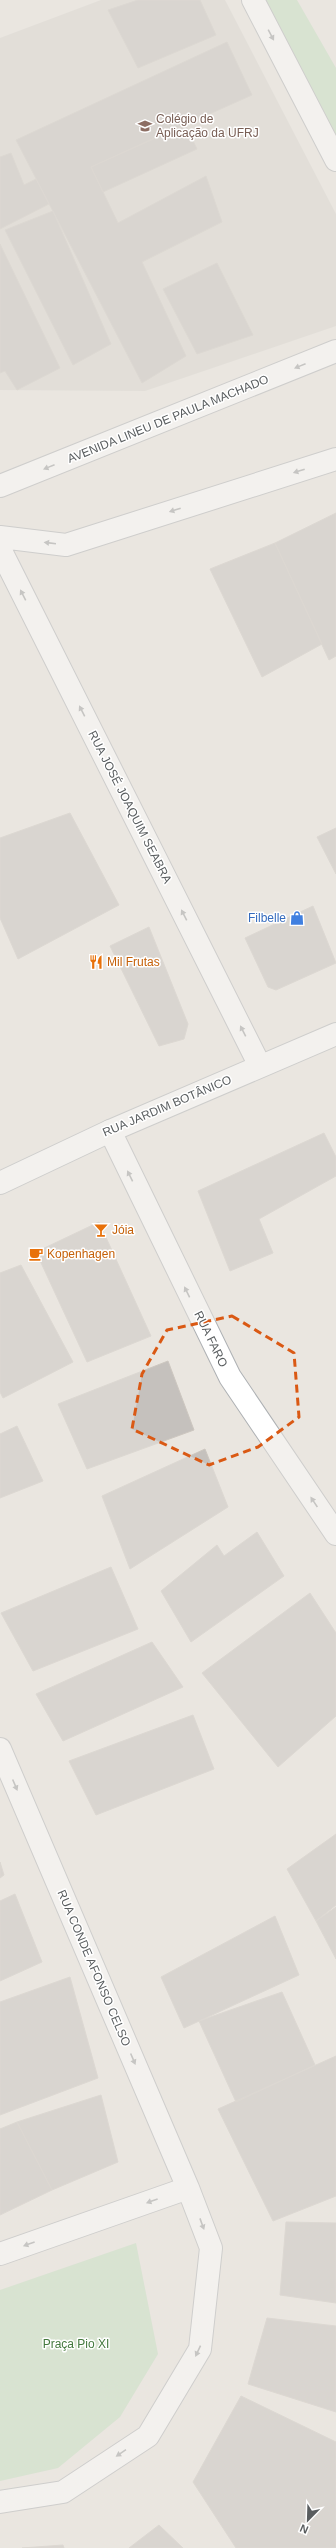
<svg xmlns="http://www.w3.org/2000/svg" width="336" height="2548" viewBox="0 0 336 2548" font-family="Helvetica,sans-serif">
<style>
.education{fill:#d9d6cf}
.green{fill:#c4dfbf}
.building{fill:#c5c1bd;stroke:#cdc7c0}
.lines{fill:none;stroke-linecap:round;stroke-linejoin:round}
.minor-casing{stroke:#aeb1b4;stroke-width:24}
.tertiary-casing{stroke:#aeb1b4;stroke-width:24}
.secondary-casing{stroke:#adb1b4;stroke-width:24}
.minor{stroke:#fff;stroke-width:22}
.tertiary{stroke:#fff;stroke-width:22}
.secondary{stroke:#fff;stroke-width:22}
.oneway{fill:#9b9e9f}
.marked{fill:none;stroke:#da5914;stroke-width:3;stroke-dasharray:8 5;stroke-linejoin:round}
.labels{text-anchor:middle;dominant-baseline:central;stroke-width:3;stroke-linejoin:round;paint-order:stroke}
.education-label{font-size:12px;fill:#785e54;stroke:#fff;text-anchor:start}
.street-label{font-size:12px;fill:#595d5f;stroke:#fff}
.shop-label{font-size:12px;fill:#366cbe;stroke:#fff;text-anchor:end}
.food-label{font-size:12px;fill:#c56008;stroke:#fff;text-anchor:start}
.park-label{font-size:12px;fill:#44793e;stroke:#fff}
</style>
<rect width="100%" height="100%" fill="#eae6e0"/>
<path class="education" d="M 101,0 L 225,0 L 336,214 L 336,326 L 145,391 L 0,390 L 0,38 Z"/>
<path class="green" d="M 252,0 L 297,0 L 336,68 L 336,161 Z
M 136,2243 L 158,2354 L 120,2417 L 58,2468 L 0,2481 L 0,2290 Z"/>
<path class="building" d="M 138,0 L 200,0 L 216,35 L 138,68 L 108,10 Z
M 227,42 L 252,95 L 91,167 L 118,223 L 206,176 L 222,222 L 142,262 L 186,356 L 142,383 L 16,140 Z
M 185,124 L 197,149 L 103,192 L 91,167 Z
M 11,153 L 24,185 L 36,179 L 49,204 L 0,229 L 0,157 Z
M 53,211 L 111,344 L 73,365 L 5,230 Z
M 0,244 L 60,368 L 17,390 L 5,371 L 0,373 Z
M 217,263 L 253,335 L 197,354 L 163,289 Z
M 336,513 L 336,656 L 329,660 L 275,543 Z
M 275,543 L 322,644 L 262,677 L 210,569 Z
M 70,813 L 119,905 L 18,959 L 0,918 L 0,838 Z
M 336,828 L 336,874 L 317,837 Z
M 313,906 L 336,963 L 276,990 L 268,987 L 245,938 Z
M 149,927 L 188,1024 L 184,1039 L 159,1046 L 110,946 Z
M 324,1133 L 336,1157 L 336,1176 L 259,1219 L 273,1253 L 230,1271 L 198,1191 Z
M 99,1222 L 151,1336 L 87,1362 L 36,1252 Z
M 21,1265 L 73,1362 L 3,1398 L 0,1392 L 0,1273 Z
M 168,1361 L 194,1430 L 87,1469 L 58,1404 Z
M 17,1426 L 43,1481 L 0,1498 L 0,1434 Z
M 205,1449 L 228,1507 L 130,1569 L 102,1496 Z
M 257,1532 L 284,1576 L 191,1642 L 161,1591 L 217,1545 L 224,1556 Z
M 111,1567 L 138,1629 L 33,1671 L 1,1613 Z
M 310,1593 L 336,1633 L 336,1716 L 278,1767 L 202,1673 Z
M 152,1642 L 183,1687 L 63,1741 L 36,1694 Z
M 193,1715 L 214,1769 L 96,1815 L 69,1761 Z
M 336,1834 L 336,1905 L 316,1921 L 287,1869 Z
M 0,1862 L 4,1875 L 0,1878 Z
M 15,1894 L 42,1962 L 0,1981 L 0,1901 Z
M 336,1907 L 336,1959 L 316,1921 Z
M 275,1916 L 299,1975 L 184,2028 L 161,1977 Z
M 70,1977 L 98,2078 L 0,2115 L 0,2002 Z
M 282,1992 L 315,2065 L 236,2102 L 199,2021 Z
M 336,2056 L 336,2196 L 273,2221 L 218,2109 Z
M 101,2095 L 118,2162 L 52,2190 L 17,2122 Z
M 17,2122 L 52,2190 L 0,2215 L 0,2129 Z
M 286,2222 L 336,2223 L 336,2303 L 280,2295 Z
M 267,2318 L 336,2326 L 336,2412 L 248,2384 Z
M 241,2396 L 336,2442 L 336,2548 L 236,2548 L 193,2482 Z
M 159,2525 L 183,2548 L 129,2548 Z
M 63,2545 L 64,2548 L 22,2548 Z"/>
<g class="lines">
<defs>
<path id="minor" d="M 253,0 L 336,160
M 0,537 L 66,545 L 336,459
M 0,549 L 260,1066
M 110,1131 L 230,1377 L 336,1534
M 0,1749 L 188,2188 L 211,2248 L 200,2349 L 148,2436 L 63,2492 L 0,2502
M 0,2254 L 188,2188"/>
<path id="tertiary" d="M 0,486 L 336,351"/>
<path id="secondary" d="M 0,1183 L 110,1131 L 336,1034"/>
</defs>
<use href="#minor" class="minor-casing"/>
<use href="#tertiary" class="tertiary-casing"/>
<use href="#secondary" class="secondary-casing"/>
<use href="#minor" class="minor"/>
<use href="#tertiary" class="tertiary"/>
<use href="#secondary" class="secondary"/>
</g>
<defs><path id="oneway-solid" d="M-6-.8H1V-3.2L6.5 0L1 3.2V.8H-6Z"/></defs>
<g class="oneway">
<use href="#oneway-solid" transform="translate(271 35) rotate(62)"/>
<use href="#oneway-solid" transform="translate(300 366) rotate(158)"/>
<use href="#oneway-solid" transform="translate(49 467) rotate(158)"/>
<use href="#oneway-solid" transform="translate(299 471) rotate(162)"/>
<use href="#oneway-solid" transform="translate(175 510) rotate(162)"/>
<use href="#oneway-solid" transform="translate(50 543) rotate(-173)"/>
<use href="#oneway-solid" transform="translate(23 595) rotate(-117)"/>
<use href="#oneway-solid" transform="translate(82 711) rotate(-117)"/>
<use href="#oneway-solid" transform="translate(184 915) rotate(-117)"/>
<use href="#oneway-solid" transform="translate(243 1031) rotate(-117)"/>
<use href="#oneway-solid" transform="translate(130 1176) rotate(-116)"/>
<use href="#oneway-solid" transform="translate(187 1292) rotate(-116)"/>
<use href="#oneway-solid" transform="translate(314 1502) rotate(-124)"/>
<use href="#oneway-solid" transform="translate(15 1785) rotate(67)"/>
<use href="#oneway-solid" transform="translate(133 2059) rotate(67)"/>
<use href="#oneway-solid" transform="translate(152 2201) rotate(160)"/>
<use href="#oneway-solid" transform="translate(202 2224) rotate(70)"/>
<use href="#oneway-solid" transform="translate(29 2244) rotate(160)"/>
<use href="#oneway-solid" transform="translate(198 2351) rotate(115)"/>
<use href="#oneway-solid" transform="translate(121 2453) rotate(146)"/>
</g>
<path d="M0 0H336V2548H0ZM 232,1316 L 294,1353 L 299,1417 L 258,1447 L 209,1465 L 132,1429 L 142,1374 L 167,1330 Z" fill="#eae6e0" fill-opacity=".55" fill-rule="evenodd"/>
<path class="marked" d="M 232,1316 L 294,1353 L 299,1417 L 258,1447 L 209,1465 L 132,1429 L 142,1374 L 167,1330 Z"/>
<defs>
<symbol id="school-bare" viewBox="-9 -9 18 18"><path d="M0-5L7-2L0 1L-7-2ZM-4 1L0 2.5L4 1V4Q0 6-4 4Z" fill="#8d6e63" stroke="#fff" stroke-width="2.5" paint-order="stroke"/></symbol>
<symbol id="shop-bare" viewBox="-9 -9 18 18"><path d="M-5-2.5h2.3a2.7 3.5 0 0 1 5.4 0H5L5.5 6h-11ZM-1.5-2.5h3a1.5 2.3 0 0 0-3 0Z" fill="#3f7fe0" stroke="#fff" stroke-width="2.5" paint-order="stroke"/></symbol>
<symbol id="restaurant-bare" viewBox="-9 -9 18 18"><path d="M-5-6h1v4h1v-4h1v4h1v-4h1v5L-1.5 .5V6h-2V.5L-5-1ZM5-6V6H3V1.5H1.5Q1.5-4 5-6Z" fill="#e8710a" stroke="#fff" stroke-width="2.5" paint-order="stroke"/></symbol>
<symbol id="bar-bare" viewBox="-9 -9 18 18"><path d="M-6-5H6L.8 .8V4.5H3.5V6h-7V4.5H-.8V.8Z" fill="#e8710a" stroke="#fff" stroke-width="2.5" paint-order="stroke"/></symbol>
<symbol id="cafe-bare" viewBox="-9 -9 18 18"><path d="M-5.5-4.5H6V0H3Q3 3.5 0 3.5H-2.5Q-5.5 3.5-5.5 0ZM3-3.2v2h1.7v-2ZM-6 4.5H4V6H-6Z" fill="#e8710a" stroke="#fff" stroke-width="2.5" paint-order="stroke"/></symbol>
</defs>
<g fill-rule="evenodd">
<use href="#school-bare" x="135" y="116" width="20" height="20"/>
<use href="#shop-bare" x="287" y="908" width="20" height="20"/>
<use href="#restaurant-bare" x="86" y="952" width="20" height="20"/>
<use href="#bar-bare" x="91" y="1220" width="20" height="20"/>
<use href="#cafe-bare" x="26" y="1244" width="20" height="20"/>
</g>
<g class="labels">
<g class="education-label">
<text x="156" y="119">Colégio de<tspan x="156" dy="14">Aplicação da UFRJ</tspan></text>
</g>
<g class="street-label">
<text transform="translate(168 419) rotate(-22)">AVENIDA LINEU DE PAULA MACHADO</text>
<text transform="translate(130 807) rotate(63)">RUA JOSÉ JOAQUIM SEABRA</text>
<text transform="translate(167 1106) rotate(-23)">RUA JARDIM BOTÂNICO</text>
<text transform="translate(211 1339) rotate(64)">RUA FARO</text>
<text transform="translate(94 1968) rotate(67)">RUA CONDE AFONSO CELSO</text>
</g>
<g class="shop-label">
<text x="286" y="918">Filbelle</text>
</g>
<g class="food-label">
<text x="107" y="962">Mil Frutas</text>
<text x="112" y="1230">Jóia</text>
<text x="47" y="1254">Kopenhagen</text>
</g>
<g class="park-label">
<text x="76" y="2344">Praça Pio XI</text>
</g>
</g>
<g transform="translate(308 2520) rotate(203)" stroke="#ffffff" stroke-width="3" paint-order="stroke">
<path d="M0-3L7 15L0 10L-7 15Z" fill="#595d5f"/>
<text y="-6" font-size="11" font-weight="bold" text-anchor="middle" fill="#595d5f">N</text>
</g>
</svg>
